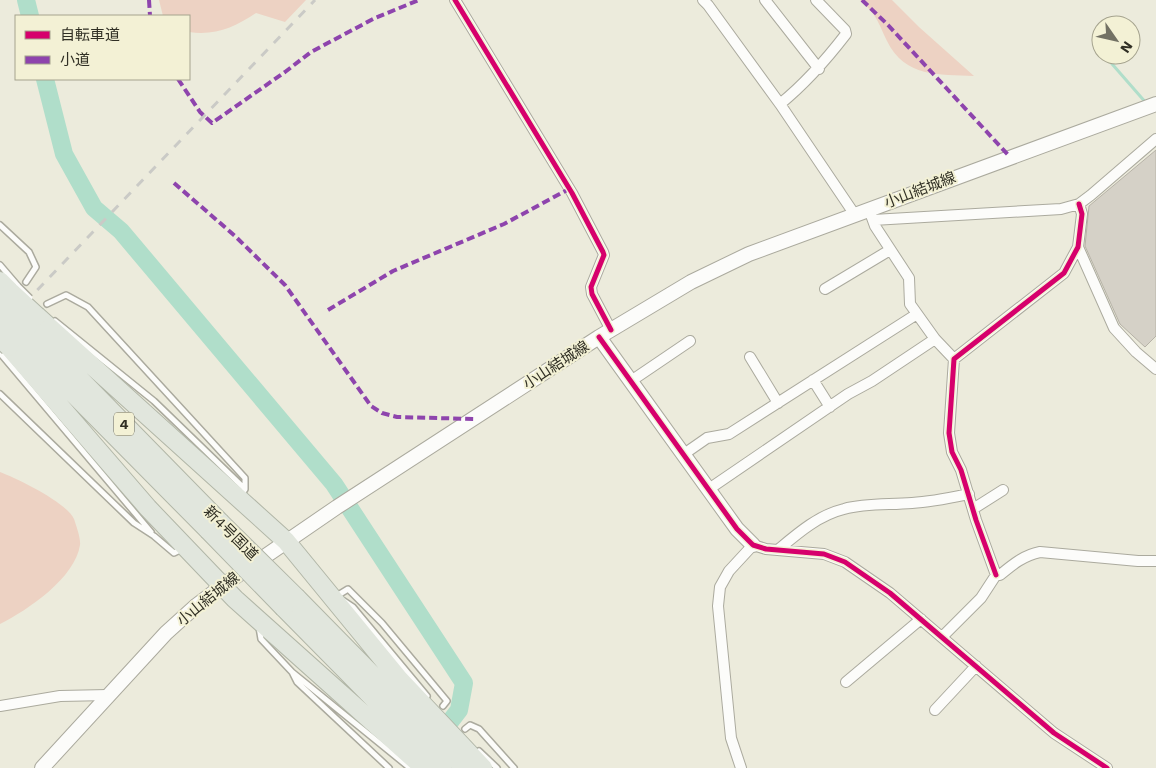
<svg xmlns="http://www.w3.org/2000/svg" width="1156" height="768" viewBox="0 0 1156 768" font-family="'Work Sans','Noto Sans JP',sans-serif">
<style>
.green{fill:#edd2c3}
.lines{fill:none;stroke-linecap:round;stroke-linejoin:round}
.stream{stroke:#b0deca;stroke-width:3}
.river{stroke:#b0deca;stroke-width:18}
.building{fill:#d5d1c7;stroke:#b6b2a7}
.lane-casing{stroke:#abaa9e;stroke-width:8}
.street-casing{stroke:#abaa9e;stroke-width:12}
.secondary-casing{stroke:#abaa9e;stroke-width:16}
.highway-casing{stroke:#b1b6a7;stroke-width:20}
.lane{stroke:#fcfcfa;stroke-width:5}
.street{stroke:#fcfcfa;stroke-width:10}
.secondary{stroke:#fcfcfa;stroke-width:14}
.highway{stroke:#e1e6dd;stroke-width:18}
.rail{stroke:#cacac6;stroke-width:3;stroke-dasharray:9 9;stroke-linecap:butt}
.lane-bridge-casing{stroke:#abaa9e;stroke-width:8;stroke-linecap:butt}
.highway-bridge-casing{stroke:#b1b6a7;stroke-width:20;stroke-linecap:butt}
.lane-bridge{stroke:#fcfcfa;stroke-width:5}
.highway-bridge{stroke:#e1e6dd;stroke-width:18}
.quiet{stroke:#8e44ad;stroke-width:4;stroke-dasharray:8 4;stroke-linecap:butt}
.cycleway-casing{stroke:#f3f1d5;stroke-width:8}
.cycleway{stroke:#d6006c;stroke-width:5}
.labels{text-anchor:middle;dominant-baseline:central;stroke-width:4;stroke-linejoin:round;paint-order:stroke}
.shield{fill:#f3f1d5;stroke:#6a6959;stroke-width:1}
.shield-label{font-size:14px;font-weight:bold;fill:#302f24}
.street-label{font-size:15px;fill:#302f24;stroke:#f3f1d5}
</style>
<rect width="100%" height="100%" fill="#ecebdc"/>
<path class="green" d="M 159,0 L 306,0 L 285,22 L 256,13 C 235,27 215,36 189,32 L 189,16 L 163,16 Z
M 860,0 L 892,0 L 919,27 L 974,76 C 939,74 905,78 887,41 C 878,22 877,15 860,0 Z
M 0,472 C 18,479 66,502 74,519 C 76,525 81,539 80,545 C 75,578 28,610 0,624 Z"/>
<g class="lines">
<path class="stream" d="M 1106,57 L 1147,104"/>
<path class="river" d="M 26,0 L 30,16
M 45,79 L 64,154 L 94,208 L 121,231 L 334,484 L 464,683 L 459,710 L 436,740"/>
</g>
<path class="building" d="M 1156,150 L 1156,336 L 1145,347 L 1120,324 L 1085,246 L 1089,206 Z"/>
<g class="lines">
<defs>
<path id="lane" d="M 0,225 L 29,252 L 36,267 L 26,282
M 0,265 L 18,286
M 47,304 L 66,295 L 88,307 L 245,478 L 245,489
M 55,321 L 154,401 L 245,489 L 244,491
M 0,353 L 151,532
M 0,394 L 134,523 L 154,536 L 174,553 L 182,549
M 335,597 L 348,589 L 382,623 L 447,701 L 443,706
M 344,601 L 353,607 L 427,696
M 259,627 L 261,639 L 292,672 L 410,768
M 293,674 L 297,682 L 389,768
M 465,729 L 470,725 L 479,729 L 514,768
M 479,751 L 497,768"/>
<path id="street" d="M 455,0 L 572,193 L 603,252 L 604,255 L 591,287 L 592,294 L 611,330
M 703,0 L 708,5 L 780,104 L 855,215
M 765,0 L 819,69
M 780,104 C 806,83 826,60 846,34 L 845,30 L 816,0
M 871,215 L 875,226 L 909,278 L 910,304 L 935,339 L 954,359
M 873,220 L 1061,209 L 1079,204 L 1091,195 L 1156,139
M 1078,247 L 1114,328 L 1136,352 L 1156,369
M 825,289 L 890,250
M 750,357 L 778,403
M 813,380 L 830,407
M 631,381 L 690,341
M 684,454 L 707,438 L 729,434 L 917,314
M 709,489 L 848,394 L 872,381 L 935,339
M 973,509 L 1003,490
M 779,549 C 798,533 819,515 844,509 C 866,503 889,505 912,503 C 932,502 950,498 969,494
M 996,575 L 976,520 L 961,470 L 952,452 L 949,433 L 954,359 L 1064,273 L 1078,247 L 1082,214 L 1079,204
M 943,636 L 981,598 L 996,575 L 1000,575 C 1012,565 1024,555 1040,552 L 1138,561 L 1156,561
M 846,682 L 921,619
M 0,706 L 60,696 L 108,695
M 935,710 L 976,666
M 741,768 L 731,738 L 718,606 L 720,587 L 729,571 L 753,545 L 766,549 L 824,554 L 845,562 L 890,593 L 1054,733 L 1107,768"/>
<path id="secondary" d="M 599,337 L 737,529 L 753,545
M 42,768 L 166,633 L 197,605 L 222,586 L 337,507 L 599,337 L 691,282 L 749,254 L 1156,104"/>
<path id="highway" d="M 0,281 L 11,292
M 37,316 L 286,541 L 399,679 L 483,768
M 28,326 L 220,522
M 17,337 L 208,530
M 9,347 L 148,508 L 235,599 L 424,768
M 297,598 L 464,768
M 284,608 L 442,768"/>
</defs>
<use href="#lane" class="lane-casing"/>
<use href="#street" class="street-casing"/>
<use href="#secondary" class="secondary-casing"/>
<use href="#highway" class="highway-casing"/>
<use href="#lane" class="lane"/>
<use href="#street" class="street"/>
<use href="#secondary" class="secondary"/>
<use href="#highway" class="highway"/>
<path class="rail" d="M 0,329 L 315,0"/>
<defs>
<path id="lane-bridge" d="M 18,286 L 30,298"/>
<path id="highway-bridge" d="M 11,292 L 37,316
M 4,301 L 28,326
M 0,319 L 17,337
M 0,338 L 9,347
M 220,522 L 297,598
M 208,530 L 284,608"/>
</defs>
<use href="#lane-bridge" class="lane-bridge-casing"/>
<use href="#highway-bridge" class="highway-bridge-casing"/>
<use href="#lane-bridge" class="lane-bridge"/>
<use href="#highway-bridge" class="highway-bridge"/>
<path class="quiet" d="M 149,0 L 150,16
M 862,0 L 888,25 L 1010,157
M 178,79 L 200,112 L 212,123 L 285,72 L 311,52 L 375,18 L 419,0
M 174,183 L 235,236 L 285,285 L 371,406 L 382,413 L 397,417 L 474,419
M 328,310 L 393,271 L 504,224 L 569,189"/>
<defs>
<path id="cycleway" d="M 455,0 L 572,193 L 603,252 L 604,255 L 591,287 L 592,294 L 611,330
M 599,337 L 737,529 L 753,545 L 766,549 L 824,554 L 845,562 L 890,593 L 1054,733 L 1107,768
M 996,575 L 976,520 L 961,470 L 952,452 L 949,433 L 954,359 L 1064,273 L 1078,247 L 1082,214 L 1079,204"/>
</defs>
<use href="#cycleway" class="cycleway-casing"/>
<use href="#cycleway" class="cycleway"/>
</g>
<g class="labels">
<rect class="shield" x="114" y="412.5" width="20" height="23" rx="4"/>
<g class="shield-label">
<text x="124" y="424">4</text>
</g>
<g class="street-label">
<text transform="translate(920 190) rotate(-21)">小山結城線</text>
<text transform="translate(556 365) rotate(-33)">小山結城線</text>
<text transform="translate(231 533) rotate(45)">新4号国道</text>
<text transform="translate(208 599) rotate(-39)">小山結城線</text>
</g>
</g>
<rect x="15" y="15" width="175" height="65" fill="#f3f1d5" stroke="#a5a38e"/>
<rect x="25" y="31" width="25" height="8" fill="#d6006c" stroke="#a5a38e"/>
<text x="60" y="40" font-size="15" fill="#302f24">自転車道</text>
<rect x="25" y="56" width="25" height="8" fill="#8e44ad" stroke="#a5a38e"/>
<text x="60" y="65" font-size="15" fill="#302f24">小道</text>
<g transform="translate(1116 40) rotate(124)"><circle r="24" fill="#f3f1d5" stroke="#a5a38e"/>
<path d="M0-4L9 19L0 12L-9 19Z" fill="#727164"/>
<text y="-8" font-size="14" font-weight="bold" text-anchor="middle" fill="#302f24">N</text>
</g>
</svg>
